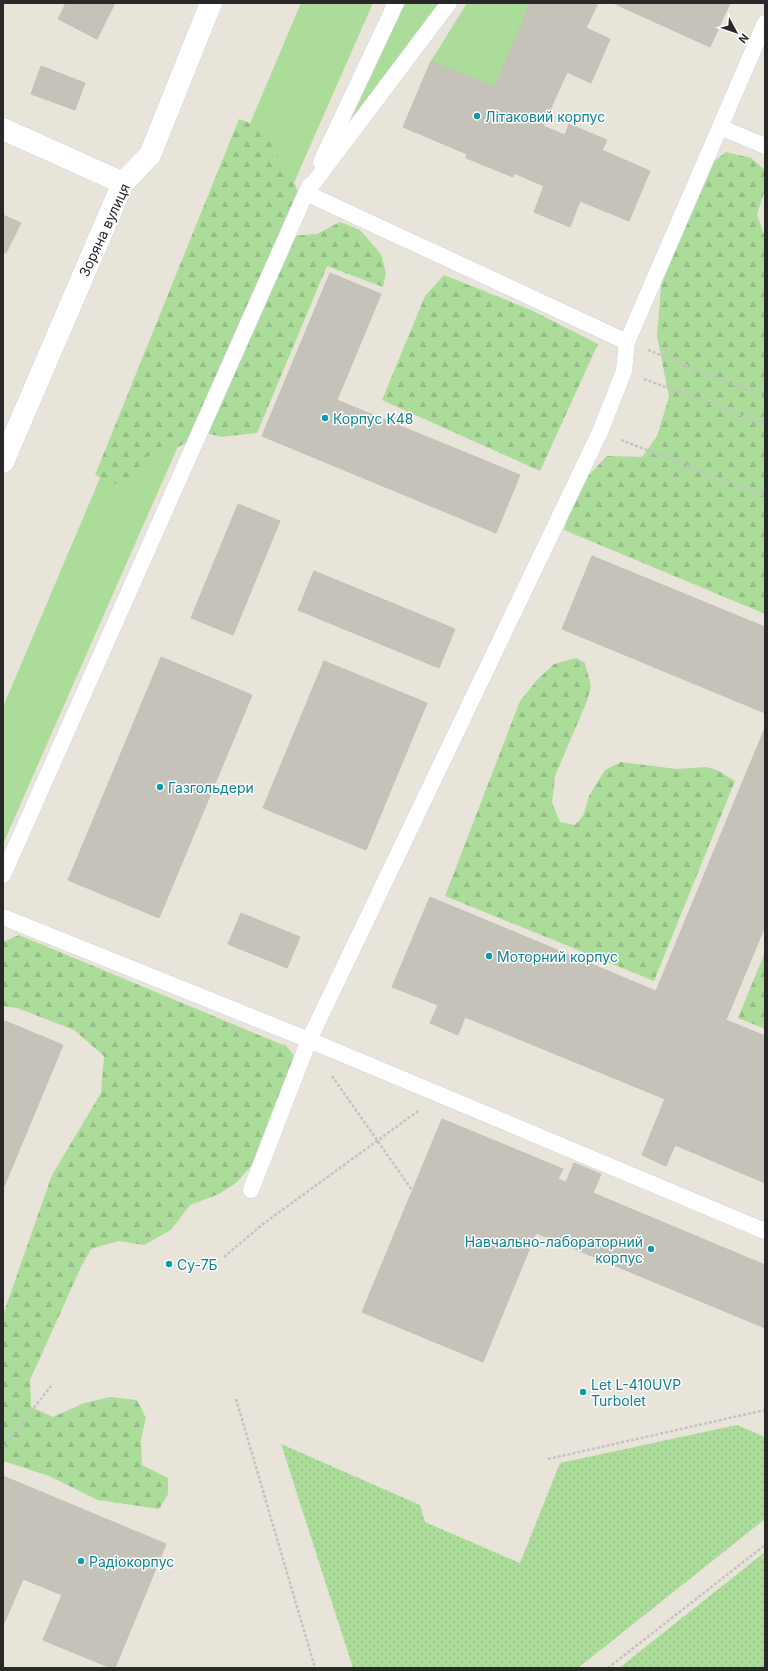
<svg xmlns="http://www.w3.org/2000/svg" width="768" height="1671" viewBox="0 0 768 1671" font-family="Inter,sans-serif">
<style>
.grass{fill:#acdc9a}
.forest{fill:url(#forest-firs)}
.park{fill:url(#park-dots)}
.building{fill:#c5c2b9;stroke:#c4c0b4}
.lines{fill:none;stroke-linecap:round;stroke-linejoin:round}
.service-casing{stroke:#d0d2e0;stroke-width:17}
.minor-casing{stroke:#d0d2e0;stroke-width:23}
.path{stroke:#c3c3c3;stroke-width:2.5;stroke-dasharray:3 2;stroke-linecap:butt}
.service{stroke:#fff;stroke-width:16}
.minor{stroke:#fff;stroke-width:22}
.culture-dot{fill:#0f9aa8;stroke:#fff;stroke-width:1.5}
.labels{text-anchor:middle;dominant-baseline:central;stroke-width:3;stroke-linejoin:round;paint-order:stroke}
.culture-label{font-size:14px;fill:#0d838f;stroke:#fff;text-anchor:start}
.street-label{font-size:14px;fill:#282828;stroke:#fff}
</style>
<defs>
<pattern id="forest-firs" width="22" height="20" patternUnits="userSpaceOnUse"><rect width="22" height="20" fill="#acdc9a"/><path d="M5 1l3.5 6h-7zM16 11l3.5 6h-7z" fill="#94bd85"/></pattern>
<pattern id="park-dots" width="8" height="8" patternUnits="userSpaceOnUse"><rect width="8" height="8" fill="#acdc9a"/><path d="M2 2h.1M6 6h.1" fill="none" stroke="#94bd85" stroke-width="1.8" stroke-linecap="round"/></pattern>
</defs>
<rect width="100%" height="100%" fill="#e9e4da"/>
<path class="grass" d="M 301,3 L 373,3 L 3,844 L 3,707 Z
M 405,3 L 442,3 L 342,139 Z
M 467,3 L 530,3 L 495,87 L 431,61 Z"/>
<path class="forest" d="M 239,119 C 266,128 283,138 277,170 L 292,178 L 300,197 L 292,236 L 317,234 L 340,222 L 360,230 L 381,254 L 386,273 L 383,287 L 327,266 L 257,433 L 222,437 L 206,433 L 176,448 L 156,449 L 142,462 L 132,480 L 114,484 L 95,475 Z
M 726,152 L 751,158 L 765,170 L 765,190 L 757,214 L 765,238 L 765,614 L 564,530 L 572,502 L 589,475 L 607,456 L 642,457 L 657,436 L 669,397 L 657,336 L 663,262 L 706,168 Z
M 444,275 L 531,310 L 598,344 L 540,471 L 382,400 L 425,296 Z
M 576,658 L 585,663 L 591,686 L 587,701 L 555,776 L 552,803 L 560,822 L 575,825 L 583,816 L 589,796 L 605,770 L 621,762 L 677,769 L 706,767 L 717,770 L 735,781 L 654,981 L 445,896 L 520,701 L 538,679 L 554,664 Z
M 19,935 L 283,1045 L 285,1044 L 294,1056 L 291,1068 L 252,1165 L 236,1183 L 219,1194 L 190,1205 L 171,1230 L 144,1245 L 118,1241 L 91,1249 L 81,1267 L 30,1380 L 31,1407 L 53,1417 L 84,1403 L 110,1397 L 137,1400 L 146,1418 L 141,1439 L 142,1465 L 168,1478 L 168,1494 L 159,1509 L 98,1500 L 49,1476 L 3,1461 L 3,1315 L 52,1175 L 101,1093 L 104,1056 L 74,1030 L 17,1008 L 3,1006 L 3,942 Z
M 765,952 L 765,1029 L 738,1018 Z"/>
<path class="park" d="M 737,1425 L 765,1437 L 765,1519 L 578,1668 L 353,1668 L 281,1444 L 420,1505 L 425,1522 L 520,1563 L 560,1463 Z
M 765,1552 L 765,1668 L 619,1668 Z"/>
<path class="building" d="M 66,3 L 115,3 L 97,39 L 58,19 Z
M 530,3 L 598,3 L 586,28 L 610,39 L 591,83 L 567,72 L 543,126 L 565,135 L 569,124 L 607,140 L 602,150 L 650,171 L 629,221 L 580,201 L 570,227 L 534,212 L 544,186 L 514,173 L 513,177 L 466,158 L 467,154 L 403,127 L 431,61 L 495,87 Z
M 613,3 L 730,3 L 710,47 Z
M 41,66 L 85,83 L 75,110 L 31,94 Z
M 3,215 L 21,223 L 6,253 L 3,252 Z
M 330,273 L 381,294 L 337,400 L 520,475 L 496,533 L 262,436 Z
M 238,504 L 280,521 L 233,635 L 191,618 Z
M 592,556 L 765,627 L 765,713 L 562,629 Z
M 314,571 L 455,629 L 439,668 L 298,610 Z
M 161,657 L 252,695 L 159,918 L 68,880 Z
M 324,661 L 427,703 L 366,850 L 263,808 Z
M 765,728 L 765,926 L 726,1020 L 765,1036 L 765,1183 L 675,1145 L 666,1166 L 642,1155 L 665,1099 L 465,1017 L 458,1035 L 430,1023 L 438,1005 L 392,987 L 430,897 L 656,991 Z
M 241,913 L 300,937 L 287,968 L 228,944 Z
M 5,1021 L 63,1045 L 3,1189 L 3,1027 Z
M 442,1119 L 563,1169 L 558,1179 L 566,1182 L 574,1163 L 601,1174 L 593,1193 L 765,1265 L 765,1328 L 536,1233 L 483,1362 L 362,1312 Z
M 3,1476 L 166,1544 L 115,1668 L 111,1668 L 43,1640 L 62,1595 L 23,1579 L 3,1626 Z"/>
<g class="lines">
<defs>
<path id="service" d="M 720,127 L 765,146
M 321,162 L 396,3
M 310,185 L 306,193 L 627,342
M 3,875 L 306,193 L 449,3
M 3,917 L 309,1040 L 765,1231
M 251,1190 L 309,1040 L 600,432 L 624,371 L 627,342 L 765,23"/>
<path id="minor" d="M 3,129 L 123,183
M 3,462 L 123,183 L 150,155 L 211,3"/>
</defs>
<use href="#service" class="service-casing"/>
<use href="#minor" class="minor-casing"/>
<path class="path" d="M 648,350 L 765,397
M 644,379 L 765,424
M 621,440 L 765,496
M 332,1076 L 412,1190
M 224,1257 L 263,1224 L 418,1111
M 236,1399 L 315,1668
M 3,1447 L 51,1386
M 548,1459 L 765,1410
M 608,1668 L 765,1545"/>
<use href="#service" class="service"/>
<use href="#minor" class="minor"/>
</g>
<g class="culture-dot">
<circle cx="477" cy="116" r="4"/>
<circle cx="325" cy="418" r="4"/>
<circle cx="160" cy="787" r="4"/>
<circle cx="489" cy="956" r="4"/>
<circle cx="651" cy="1249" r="4"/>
<circle cx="169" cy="1264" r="4"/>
<circle cx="583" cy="1392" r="4"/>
<circle cx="81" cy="1561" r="4"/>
</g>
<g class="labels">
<g class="culture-label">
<text x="485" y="116">Літаковий корпус</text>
<text x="333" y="418">Корпус К48</text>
<text x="168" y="787">Газгольдери</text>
<text x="497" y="956">Моторний корпус</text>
<text x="643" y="1241" text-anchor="end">Навчально-лабораторний<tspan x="643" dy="16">корпус</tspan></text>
<text x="177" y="1264">Су-7Б</text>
<text x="591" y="1384">Let L-410UVP<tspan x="591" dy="16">Turbolet</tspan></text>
<text x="89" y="1561">Радіокорпус</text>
</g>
<g class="street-label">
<text transform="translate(104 230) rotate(-65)">Зоряна вулиця</text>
</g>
</g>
<rect width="768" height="1671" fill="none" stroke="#282828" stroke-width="8"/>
<g transform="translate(736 32) rotate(130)" stroke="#ffffff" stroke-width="3" paint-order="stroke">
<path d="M0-3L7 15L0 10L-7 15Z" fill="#282828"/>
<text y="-6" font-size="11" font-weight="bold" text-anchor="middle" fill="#282828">N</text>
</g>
</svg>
